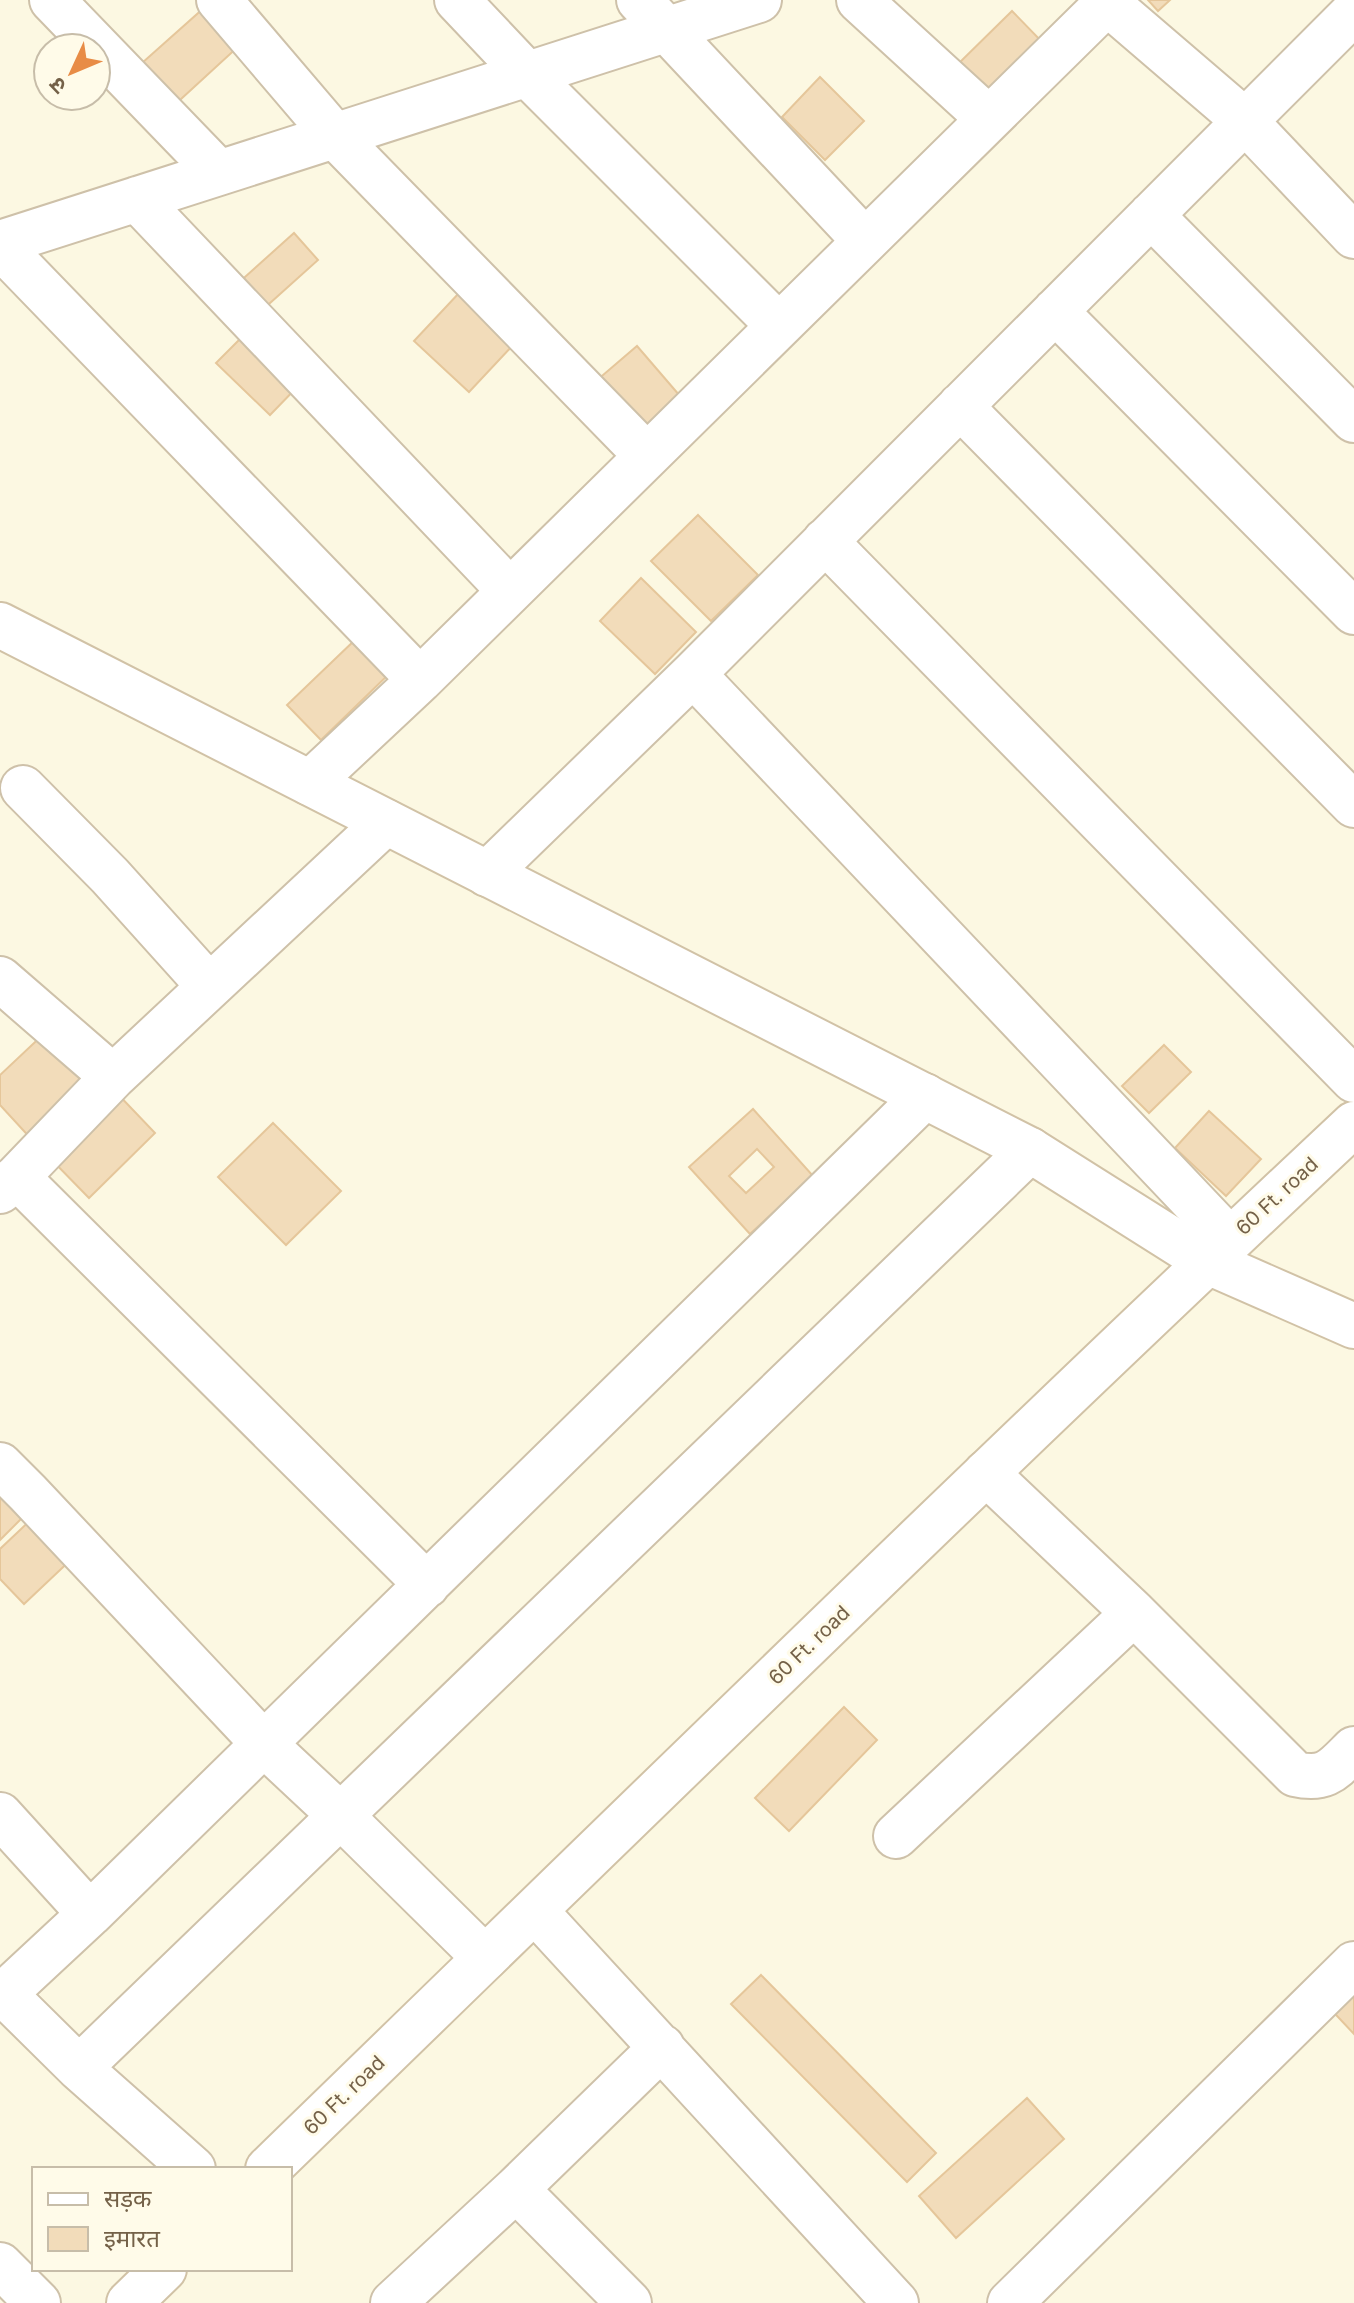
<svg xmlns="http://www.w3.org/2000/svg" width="1354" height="2303" viewBox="0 0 1354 2303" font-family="Inter,'Noto Sans Devanagari',sans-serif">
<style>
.building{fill:#f2dcba;stroke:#e5c69a;stroke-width:2;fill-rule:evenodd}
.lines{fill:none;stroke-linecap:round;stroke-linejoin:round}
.street-casing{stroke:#cec1a9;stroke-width:48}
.secondary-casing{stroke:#d1c2a6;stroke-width:48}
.street{stroke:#fff;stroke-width:44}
.secondary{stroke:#fff;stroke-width:44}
.labels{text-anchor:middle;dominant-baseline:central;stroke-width:6;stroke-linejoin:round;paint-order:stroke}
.street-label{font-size:20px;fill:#746148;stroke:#fffbe9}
</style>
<rect width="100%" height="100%" fill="#fcf8e2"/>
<path class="building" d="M 1148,0 L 1170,0 L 1158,11 Z
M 205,7 L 241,44 L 169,110 L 133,71 Z
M 1012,11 L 1046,46 L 989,101 L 955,67 Z
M 820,77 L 864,121 L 825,160 L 782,117 Z
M 294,233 L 318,260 L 260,312 L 236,285 Z
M 460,292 L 515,343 L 469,392 L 414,341 Z
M 250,329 L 303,381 L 270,415 L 216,363 Z
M 637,346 L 680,396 L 639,431 L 596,381 Z
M 698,515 L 758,575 L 711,621 L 651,561 Z
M 641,578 L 696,632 L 655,674 L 600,621 Z
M 357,638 L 391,672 L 321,740 L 287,705 Z
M 49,1029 L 99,1083 L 35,1143 L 0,1105 L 0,1075 Z
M 1164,1045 L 1191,1072 L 1149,1113 L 1122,1086 Z
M 112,1088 L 155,1133 L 89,1198 L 45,1153 Z
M 753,1109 L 813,1176 L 750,1234 L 689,1167 ZM 757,1149 L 774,1167 L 746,1193 L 729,1176 Z
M 1209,1111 L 1261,1159 L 1226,1196 L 1175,1148 Z
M 273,1123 L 341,1191 L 286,1245 L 218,1177 Z
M 0,1493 L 23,1517 L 0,1540 Z
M 38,1513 L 77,1554 L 24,1604 L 0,1579 L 0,1549 Z
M 844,1707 L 877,1740 L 789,1831 L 755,1798 Z
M 1354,1973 L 1354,2034 L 1323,2001 Z
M 761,1975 L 936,2153 L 907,2182 L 731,2004 Z
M 1027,2098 L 1064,2139 L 956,2238 L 919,2196 Z"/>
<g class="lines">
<defs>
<path id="street" d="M 52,0 L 219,173
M 219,0 L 335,136 L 647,456
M 457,0 L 527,74 L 779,326
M 639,0 L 865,241
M 859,0 L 989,119
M 1104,0 L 1245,121 L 1354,236
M 137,199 L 510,591
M 1151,215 L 1354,420
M 0,243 L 759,0
M 0,246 L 420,680
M 1055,311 L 1354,612
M 960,406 L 1354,805
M 825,541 L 1354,1080
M 693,674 L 1230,1240
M 310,783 L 420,680 L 1107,3
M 23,788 L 110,876 L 209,986
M 487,874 L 693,674 L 1354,12
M 0,979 L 113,1077
M 17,1177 L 427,1585
M 0,1191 L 17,1177 L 113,1077 L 386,822
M 0,1465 L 28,1493 L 264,1744 L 341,1816 L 485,1958
M 986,1473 L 1134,1613 L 1295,1774 C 1326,1781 1333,1770 1354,1749
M 0,1815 L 90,1914
M 896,1836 L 1134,1613
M 535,1911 L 896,2303
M 0,1990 L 79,2068 L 193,2169
M 4,1994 L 90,1914 L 925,1096
M 79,2068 L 1030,1150
M 516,2189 L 629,2303
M 0,2265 L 38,2303
M 393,2303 L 516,2189 L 662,2047
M 1010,2303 L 1354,1964"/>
<path id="secondary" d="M 0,625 L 1030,1150 L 1206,1261 L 1354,1326
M 268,2169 C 629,1819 988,1467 1354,1124
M 129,2303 L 164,2269"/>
</defs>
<use href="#street" class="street-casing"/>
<use href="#secondary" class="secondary-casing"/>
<use href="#street" class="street"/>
<use href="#secondary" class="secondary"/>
</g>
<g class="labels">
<g class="street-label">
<text transform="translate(1277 1196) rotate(-43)">60 Ft. road</text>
<text transform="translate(809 1645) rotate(-44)">60 Ft. road</text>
<text transform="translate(344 2095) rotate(-44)">60 Ft. road</text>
</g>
</g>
<rect x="32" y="2167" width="260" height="104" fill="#fffbe9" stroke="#c7bda9" stroke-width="2"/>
<rect x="48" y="2193" width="40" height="12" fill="#ffffff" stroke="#c7bda9" stroke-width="2"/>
<text x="104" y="2207" font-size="24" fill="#746148">सड़क</text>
<rect x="48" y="2227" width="40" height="24" fill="#f2dcba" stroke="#c7bda9" stroke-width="2"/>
<text x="104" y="2247" font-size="24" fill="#746148">इमारत</text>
<g transform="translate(72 72) rotate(226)"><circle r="38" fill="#fffbe9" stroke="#c7bda9" stroke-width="2"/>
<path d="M0-6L14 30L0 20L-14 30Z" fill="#e88c46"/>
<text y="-12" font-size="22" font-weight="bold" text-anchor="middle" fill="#746148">उ</text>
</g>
</svg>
